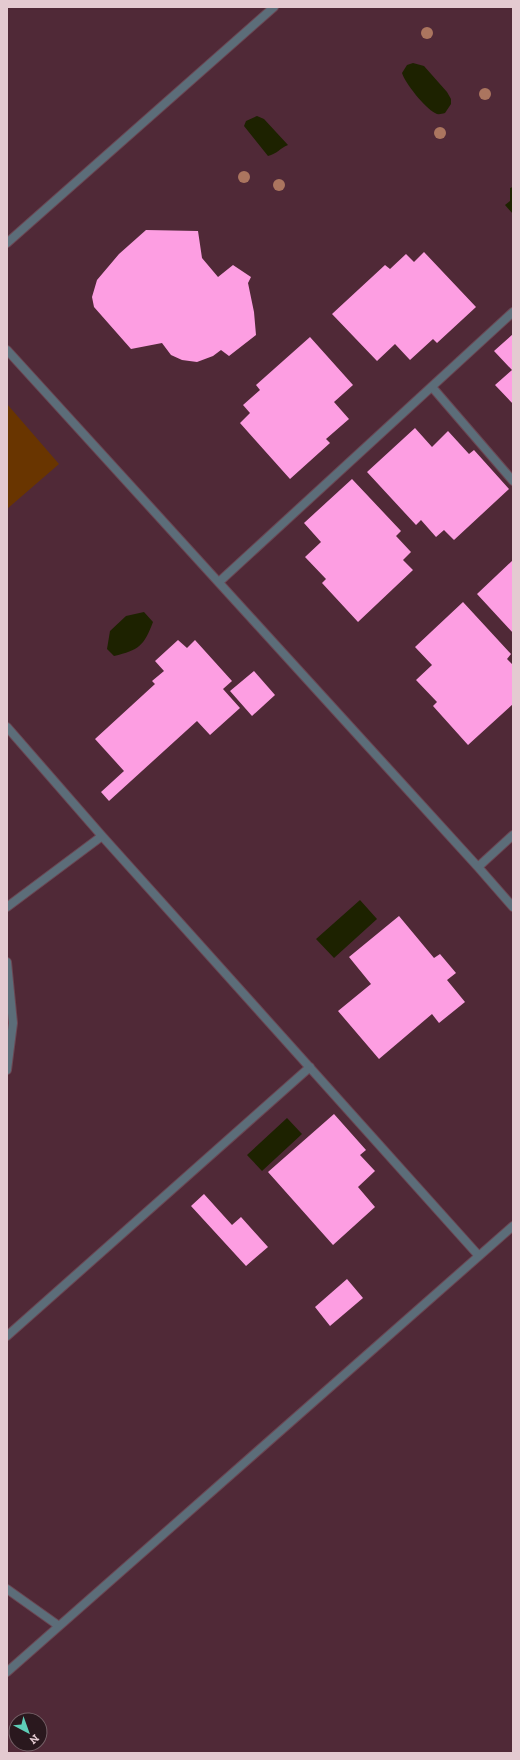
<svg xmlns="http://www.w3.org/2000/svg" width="520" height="1760" viewBox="0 0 520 1760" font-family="'Zilla Slab',serif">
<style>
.green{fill:#693500}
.water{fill:#1d2200}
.building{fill:#fd9ee2}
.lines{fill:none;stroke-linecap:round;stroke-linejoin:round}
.minor-casing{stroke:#6b4653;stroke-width:10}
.minor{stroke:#5c6d79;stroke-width:8}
.tree{fill:#ab755f}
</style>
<rect width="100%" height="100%" fill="#502937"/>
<path class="green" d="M 7,404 L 59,464 L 7,509 Z"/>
<path class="water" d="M 413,63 L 424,66 L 447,92 L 451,99 L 451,104 L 445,113 C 441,114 438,115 435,113 C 425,108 405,83 402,73 L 407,65 Z
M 257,116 L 264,119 L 288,145 C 280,148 277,154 268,156 L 244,126 L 246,121 Z
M 513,187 L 513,214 L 505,205 L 510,201 L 510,188 Z
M 144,612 L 153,622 C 144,646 139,650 114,656 L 107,649 L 110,631 L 126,616 Z
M 360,900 L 377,919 L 334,958 L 316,939 Z
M 287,1118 L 302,1134 L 262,1171 L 247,1155 Z"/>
<path class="building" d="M 146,230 L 198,231 L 202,258 L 218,277 L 233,265 L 251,277 L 248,283 L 254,312 L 256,335 L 229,356 L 221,350 L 213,356 L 197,362 L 182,360 L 171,355 L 162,343 L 131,349 L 94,307 L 92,297 L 97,280 L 119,254 Z
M 424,252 L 476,307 L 437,343 L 433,339 L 410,360 L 395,344 L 377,361 L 332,314 L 385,265 L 390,269 L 406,254 L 414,262 Z
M 513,334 L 513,404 L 495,385 L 512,370 L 494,351 Z
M 310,337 L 353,385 L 334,402 L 349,419 L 326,439 L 330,443 L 290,479 L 240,423 L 250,413 L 243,405 L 260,390 L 256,385 Z
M 415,428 L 432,447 L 448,431 L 469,454 L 474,450 L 509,489 L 454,540 L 444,530 L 436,537 L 421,520 L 416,525 L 367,472 Z
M 352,479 L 401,531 L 396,536 L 411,552 L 403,560 L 413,570 L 358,622 L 322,583 L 326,579 L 305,557 L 321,542 L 304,523 Z
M 513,560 L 513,633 L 477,594 Z
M 463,602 L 511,654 L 507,659 L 513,665 L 513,704 L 468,745 L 433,706 L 437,702 L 416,680 L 432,665 L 415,647 Z
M 178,640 L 187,648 L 195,640 L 232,681 L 223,689 L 240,708 L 210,735 L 197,721 L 109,801 L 101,792 L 124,771 L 95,739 L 155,684 L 152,681 L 164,671 L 155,661 Z
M 254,671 L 275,695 L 252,716 L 230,691 Z
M 399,916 L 434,958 L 440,954 L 456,973 L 447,980 L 465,1002 L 439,1023 L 432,1014 L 379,1059 L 338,1011 L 371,984 L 349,957 Z
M 334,1114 L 366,1150 L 360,1155 L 375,1171 L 358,1187 L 375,1207 L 333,1245 L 268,1172 Z
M 204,1194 L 232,1225 L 241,1217 L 268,1247 L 246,1266 L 191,1206 Z
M 347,1279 L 363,1298 L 330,1326 L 315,1307 Z"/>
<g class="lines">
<defs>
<path id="minor" d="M 7,243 L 274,7
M 7,350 L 478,867 L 513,907
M 432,387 L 513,481
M 219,582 L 513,312
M 7,727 L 102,836 L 479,1256
M 478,867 L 513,835
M 7,907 L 102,836
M 7,962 L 13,1023 L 7,1070
M 7,1336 L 310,1067
M 7,1589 L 59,1626
M 7,1672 L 513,1226"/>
</defs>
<use href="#minor" class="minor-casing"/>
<use href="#minor" class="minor"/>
</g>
<g class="tree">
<circle cx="427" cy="33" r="6"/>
<circle cx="485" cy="94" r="6"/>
<circle cx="440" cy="133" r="6"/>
<circle cx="244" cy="177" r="6"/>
<circle cx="279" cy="185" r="6"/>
</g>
<rect width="520" height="1760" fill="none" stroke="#e4cad1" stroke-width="16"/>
<g transform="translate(28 1732) rotate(139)"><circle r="19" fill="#2a181e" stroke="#745f66"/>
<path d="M0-3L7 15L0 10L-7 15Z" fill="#5eceb7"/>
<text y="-6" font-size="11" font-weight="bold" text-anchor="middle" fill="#e4cad1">N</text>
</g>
</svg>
